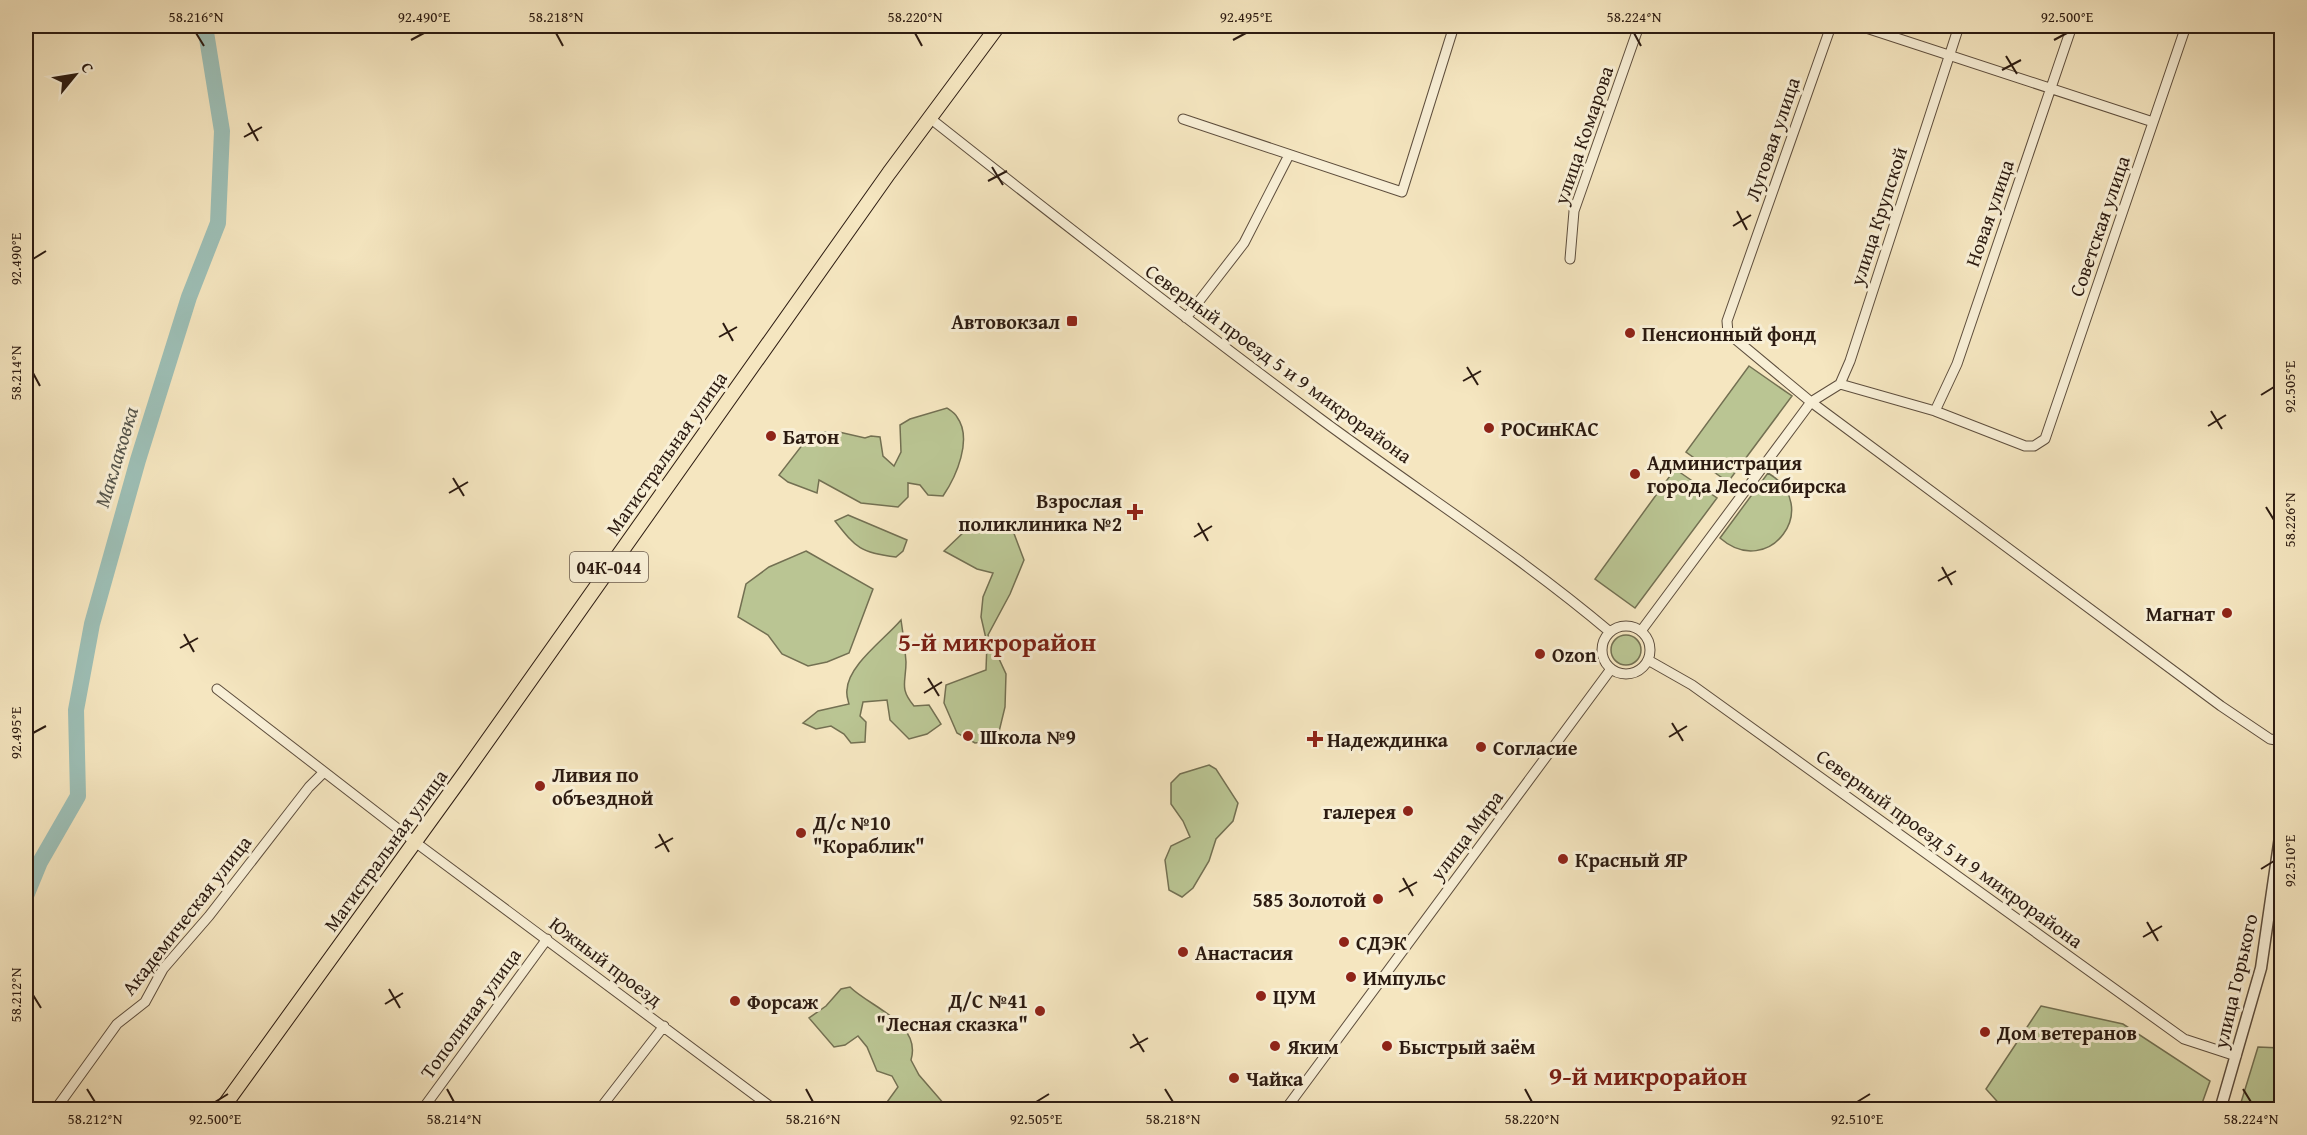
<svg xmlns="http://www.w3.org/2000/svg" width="2307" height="1135" viewBox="0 0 2307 1135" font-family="'Gentium Book Plus',serif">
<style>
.green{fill:#bac593;stroke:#737052;stroke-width:1.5}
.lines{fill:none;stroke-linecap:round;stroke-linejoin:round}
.river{stroke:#9dbfb6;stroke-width:16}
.minor-casing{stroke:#5e4e3d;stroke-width:11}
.tertiary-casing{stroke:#5e4e3d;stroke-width:13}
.primary-casing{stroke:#2c1b11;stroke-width:16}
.minor{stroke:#f8efd6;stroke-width:9}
.tertiary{stroke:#f8efd6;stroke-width:10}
.primary{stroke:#f5e6c0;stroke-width:14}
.ticks{fill:none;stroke:#2c1b11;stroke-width:2}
.poi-dot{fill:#8f2418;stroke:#f8efd6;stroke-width:2}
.labels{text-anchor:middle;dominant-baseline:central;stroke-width:6;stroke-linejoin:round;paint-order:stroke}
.shield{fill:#f8efd6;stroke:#695b4c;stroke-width:1.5}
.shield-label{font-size:18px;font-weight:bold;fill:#2c1b11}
.street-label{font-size:20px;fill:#2c1b11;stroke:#f8efd6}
.poi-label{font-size:20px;font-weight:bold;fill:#2c1b11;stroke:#f8efd6;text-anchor:start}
.water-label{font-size:21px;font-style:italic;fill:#54544b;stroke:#f8efd6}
.district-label{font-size:26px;font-weight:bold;fill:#7a1f14;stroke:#f8efd6}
.neatline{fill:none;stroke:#2c1b11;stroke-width:2}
.ticks-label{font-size:15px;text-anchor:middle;fill:#2c1b11}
</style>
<rect width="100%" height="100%" fill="#f5e6c0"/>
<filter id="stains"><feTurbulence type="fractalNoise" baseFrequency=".00333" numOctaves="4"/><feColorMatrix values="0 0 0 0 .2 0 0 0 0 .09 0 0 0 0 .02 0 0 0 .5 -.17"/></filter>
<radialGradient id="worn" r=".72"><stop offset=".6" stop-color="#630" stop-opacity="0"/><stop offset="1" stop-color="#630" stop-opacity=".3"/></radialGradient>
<path class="green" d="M 1749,366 L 1792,396 L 1728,482 L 1686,452 Z
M 947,408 C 950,410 955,413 957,417 C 973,439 956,477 943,496 L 928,495 L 920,485 L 908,483 L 908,497 L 898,507 L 861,503 L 819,480 L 817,493 L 788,482 L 779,475 L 803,444 L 825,432 L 839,432 L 865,438 L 871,436 L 880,437 L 883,456 L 894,466 L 901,452 L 900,425 L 910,419 Z
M 1675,469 L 1717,498 L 1635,608 L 1595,579 Z
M 1768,473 C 1824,506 1769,581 1720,538 Z
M 848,515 L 907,540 L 903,551 L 896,557 C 861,553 856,548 835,521 Z
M 990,526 L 1013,531 L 1024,560 L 1010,594 L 988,635 L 1006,674 L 1005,707 L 997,740 L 975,743 L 957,733 L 944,703 L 946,685 L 986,670 L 987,643 L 981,617 L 983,597 L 993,573 L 977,569 L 944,551 L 966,530 Z
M 806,551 L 873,589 L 849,653 L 827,662 L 808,666 L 782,654 L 768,635 L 738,617 L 746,584 L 769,567 Z
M 901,620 C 903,633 905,648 906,662 C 906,683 899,688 914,706 L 929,705 L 941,724 L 927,734 L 909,739 L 890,720 L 887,700 L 863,702 L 860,716 L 866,722 L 865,742 L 851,743 L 844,734 L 831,726 L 816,729 L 803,723 L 818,711 L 849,704 C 848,700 846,695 847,690 C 848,665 885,639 901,620 Z
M1611 650a15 15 0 1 1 30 0a15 15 0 1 1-30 0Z
M 1209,765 L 1216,769 L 1238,803 L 1233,821 L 1216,839 L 1209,861 L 1193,888 L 1182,897 L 1169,890 L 1165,860 L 1171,846 L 1190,837 L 1183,821 L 1171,804 L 1171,783 L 1180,774 Z
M 850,987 C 870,1007 922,1023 911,1060 L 919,1075 L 945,1105 L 946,1109 L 882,1109 L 898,1087 L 892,1076 L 877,1071 L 867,1047 L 858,1036 L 845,1045 L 834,1047 L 809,1018 L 826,1006 L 841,989 Z
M 2041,1006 L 2123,1024 L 2210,1081 L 2200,1109 L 2004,1109 L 1986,1089 Z
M 2258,1047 L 2281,1048 L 2281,1109 L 2239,1109 Z"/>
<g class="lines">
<path class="river" d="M 26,896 L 40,862 L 78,796 L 76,710 L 92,624 L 138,460 L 189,297 L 218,223 L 222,131 L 205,26"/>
<defs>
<path id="minor" d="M 1831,26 L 1727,321 L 1728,333 L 1811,402 L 2221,706 L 2270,739 L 2282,741
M 1860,26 L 2153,122
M 931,119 C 1060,221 1190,322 1322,420 C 1418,491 1519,555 1610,632
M 1183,119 L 1402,192 L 1454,26
M 1570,259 L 1574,211 L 1639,26
M 1186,318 L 1244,243 L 1289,155
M 1840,384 L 1935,411 L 2025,446 L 2034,446 L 2045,439 L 2186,26
M 1935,411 L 1957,364 L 2072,26
M1602 650a24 24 0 1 1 48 0a24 24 0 1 1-48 0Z
M 1641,631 L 1811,402 L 1840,384 L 1850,361 L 1959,26
M 1648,660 L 1692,685 L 2184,1039 L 2236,1056
M 217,689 L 415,842 L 775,1110
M 55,1110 L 117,1024 L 145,1002 L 163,969 L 209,916 L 309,787 L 324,772
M 422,1110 L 547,939
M 599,1110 L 664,1026
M 1285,1110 L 1611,669"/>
<path id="tertiary" d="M 2220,1110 L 2261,968 L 2282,823"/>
<path id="primary" d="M 221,1110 L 466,771 L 889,173 L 998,26"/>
</defs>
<use href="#minor" class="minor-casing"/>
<use href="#tertiary" class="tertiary-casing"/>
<use href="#primary" class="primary-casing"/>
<use href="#minor" class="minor"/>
<use href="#tertiary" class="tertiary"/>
<use href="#primary" class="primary"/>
</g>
<path class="ticks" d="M 196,33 L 204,46M 556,33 L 563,46M 915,33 L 922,46M 1634,33 L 1641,46M 411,40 L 424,33M 1233,40 L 1246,33M 2054,40 L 2067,33M 2006,56 L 2017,74M 2002,70 L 2021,60M 248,123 L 258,141M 244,137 L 262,127M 992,167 L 1003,185M 988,181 L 1007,171M 1737,211 L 1747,230M 1733,226 L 1751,215M 33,259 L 46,251M 723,323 L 733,341M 719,337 L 737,327M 1467,367 L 1478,385M 33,373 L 40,386M 1463,381 L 1481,371M 2261,395 L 2274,387M 2211,411 L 2222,429M 2208,426 L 2226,415M 453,478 L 464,496M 449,493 L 468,482M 2266,507 L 2274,520M 1198,523 L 1208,541M 1194,537 L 1212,526M 1942,567 L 1952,585M 1938,581 L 1956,571M 184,634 L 194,652M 180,648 L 198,638M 928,678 L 939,696M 924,693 L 942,682M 1672,723 L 1683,741M 33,733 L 46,726M 1669,737 L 1687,726M 659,834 L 669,852M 655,848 L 673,838M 2261,869 L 2274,861M 1403,878 L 1413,896M 1399,892 L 1417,882M 2147,922 L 2158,941M 2143,937 L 2162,926M 389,989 L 400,1008M 33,995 L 41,1008M 385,1004 L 403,993M 1133,1034 L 1144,1052M 1130,1048 L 1148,1038M 87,1089 L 95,1102M 447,1089 L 454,1102M 806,1089 L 813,1102M 1165,1089 L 1173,1102M 1525,1089 L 1532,1102M 2243,1089 L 2251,1102M 215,1102 L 228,1094M 1036,1102 L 1049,1094M 1857,1102 L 1870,1094"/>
<g class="poi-dot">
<rect x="1066" y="315" width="12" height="12" rx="3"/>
<circle cx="1630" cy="333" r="6"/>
<circle cx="1489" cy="428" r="6"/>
<circle cx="771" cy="436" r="6"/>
<circle cx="1635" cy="474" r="6"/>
<path d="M1132 503h6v6h6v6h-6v6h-6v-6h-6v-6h6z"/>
<circle cx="2227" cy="613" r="6"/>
<circle cx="1540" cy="654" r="6"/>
<circle cx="968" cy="736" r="6"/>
<path d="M1312 730h6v6h6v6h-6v6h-6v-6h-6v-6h6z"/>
<circle cx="1481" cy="747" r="6"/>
<circle cx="540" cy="786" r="6"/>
<circle cx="1408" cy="811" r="6"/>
<circle cx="801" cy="833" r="6"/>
<circle cx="1563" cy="859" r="6"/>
<circle cx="1378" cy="899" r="6"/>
<circle cx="1344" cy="942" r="6"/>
<circle cx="1183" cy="952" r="6"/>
<circle cx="1351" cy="977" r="6"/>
<circle cx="1261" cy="996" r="6"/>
<circle cx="735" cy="1001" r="6"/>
<circle cx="1040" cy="1011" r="6"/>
<circle cx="1985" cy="1032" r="6"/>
<circle cx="1275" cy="1046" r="6"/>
<circle cx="1387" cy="1046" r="6"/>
<circle cx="1234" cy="1078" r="6"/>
</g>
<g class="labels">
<rect class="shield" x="570" y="552" width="78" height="30" rx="4.5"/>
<g class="shield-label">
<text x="609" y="567">04К-044</text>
</g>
<g class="street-label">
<text transform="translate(1583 135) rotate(-71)">улица Комарова</text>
<text transform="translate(1772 139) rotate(-71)">Луговая улица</text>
<text transform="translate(1989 213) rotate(-71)">Новая улица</text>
<text transform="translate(1878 216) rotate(-72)">улица Крупской</text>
<text transform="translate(2099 226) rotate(-71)">Советская улица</text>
<text transform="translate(1279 363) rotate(36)">Северный проезд 5 и 9 микрорайона</text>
<text transform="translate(666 453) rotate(-55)">Магистральная улица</text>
<text transform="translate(1466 835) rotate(-53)">улица Мира</text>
<text transform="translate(1950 848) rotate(36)">Северный проезд 5 и 9 микрорайона</text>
<text transform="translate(385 850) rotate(-54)">Магистральная улица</text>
<text transform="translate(186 915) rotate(-52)">Академическая улица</text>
<text transform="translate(606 961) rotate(37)">Южный проезд</text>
<text transform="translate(2235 981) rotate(-77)">улица Горького</text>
<text transform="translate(470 1013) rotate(-54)">Тополиная улица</text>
</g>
<g class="poi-label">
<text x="1060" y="321" text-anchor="end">Автовокзал</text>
<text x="1642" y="333">Пенсионный фонд</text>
<text x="1501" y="428">РОСинКАС</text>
<text x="783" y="436">Батон</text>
<text x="1647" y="462">Администрация<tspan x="1647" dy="23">города Лесосибирска</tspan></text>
<text x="1122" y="500" text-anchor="end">Взрослая<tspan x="1122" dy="23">поликлиника №2</tspan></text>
<text x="2215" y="613" text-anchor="end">Магнат</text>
<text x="1552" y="654">Ozon</text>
<text x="980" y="736">Школа №9</text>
<text x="1327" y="739">Надеждинка</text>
<text x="1493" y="747">Согласие</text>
<text x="552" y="774">Ливия по<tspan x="552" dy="23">объездной</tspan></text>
<text x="1396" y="811" text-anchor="end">галерея</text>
<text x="813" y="822">Д/с №10<tspan x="813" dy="23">"Кораблик"</tspan></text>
<text x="1575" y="859">Красный ЯР</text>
<text x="1366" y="899" text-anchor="end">585 Золотой</text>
<text x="1356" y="942">СДЭК</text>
<text x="1195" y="952">Анастасия</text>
<text x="1363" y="977">Импульс</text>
<text x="1273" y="996">ЦУМ</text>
<text x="1028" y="1000" text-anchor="end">Д/С №41<tspan x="1028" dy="23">"Лесная сказка"</tspan></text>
<text x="747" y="1001">Форсаж</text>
<text x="1997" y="1032">Дом ветеранов</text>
<text x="1287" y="1046">Яким</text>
<text x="1399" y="1046">Быстрый заём</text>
<text x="1246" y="1078">Чайка</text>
</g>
<g class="water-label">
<text transform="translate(116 457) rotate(-73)">Маклаковка</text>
</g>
<g class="district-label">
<text x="997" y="641">5-й микрорайон</text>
<text x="1648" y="1075">9-й микрорайон</text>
</g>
</g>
<rect width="2307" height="1135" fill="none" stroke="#f5e6c0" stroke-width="66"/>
<g transform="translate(75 75) rotate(60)" stroke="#f8efd6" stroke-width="4.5" paint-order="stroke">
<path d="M0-4.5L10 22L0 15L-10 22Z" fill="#2c1b11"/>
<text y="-9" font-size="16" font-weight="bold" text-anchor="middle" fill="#2c1b11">С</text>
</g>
<rect x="33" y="33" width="2241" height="1069" class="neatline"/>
<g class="ticks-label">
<text x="196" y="22">58.216°N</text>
<text x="424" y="22">92.490°E</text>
<text x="556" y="22">58.218°N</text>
<text x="915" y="22">58.220°N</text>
<text x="1246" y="22">92.495°E</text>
<text x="1634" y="22">58.224°N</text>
<text x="2067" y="22">92.500°E</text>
<text transform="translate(16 259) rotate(-90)" y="5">92.490°E</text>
<text transform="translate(16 373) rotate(-90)" y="5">58.214°N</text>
<text transform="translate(2290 387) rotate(-90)" y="5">92.505°E</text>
<text transform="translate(2290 520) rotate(-90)" y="5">58.226°N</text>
<text transform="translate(16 733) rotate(-90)" y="5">92.495°E</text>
<text transform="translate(2290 861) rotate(-90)" y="5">92.510°E</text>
<text transform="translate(16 995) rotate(-90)" y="5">58.212°N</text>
<text x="95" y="1124">58.212°N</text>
<text x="215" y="1124">92.500°E</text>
<text x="454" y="1124">58.214°N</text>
<text x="813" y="1124">58.216°N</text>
<text x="1036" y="1124">92.505°E</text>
<text x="1173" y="1124">58.218°N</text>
<text x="1532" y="1124">58.220°N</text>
<text x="1857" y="1124">92.510°E</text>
<text x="2251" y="1124">58.224°N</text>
</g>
<rect width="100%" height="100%" filter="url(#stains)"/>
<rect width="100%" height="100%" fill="url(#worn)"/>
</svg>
